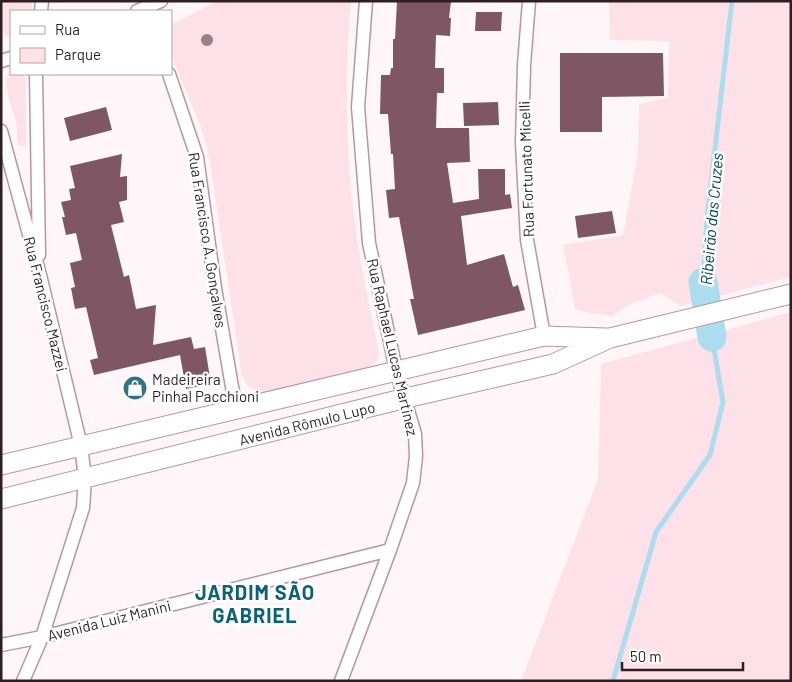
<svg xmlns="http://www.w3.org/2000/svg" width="792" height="682" viewBox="0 0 792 682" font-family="Barlow,sans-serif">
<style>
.green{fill:#fee0e9}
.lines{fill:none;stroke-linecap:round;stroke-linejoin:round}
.stream{stroke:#acddee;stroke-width:5}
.river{stroke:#acddee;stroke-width:29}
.building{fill:#7e5664}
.street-casing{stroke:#bb94a1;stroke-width:15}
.secondary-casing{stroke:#bb94a1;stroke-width:21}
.street{stroke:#fff;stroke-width:12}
.secondary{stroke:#fff;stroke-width:19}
.tree{fill:#9f7e8c}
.labels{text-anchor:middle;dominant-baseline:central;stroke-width:5;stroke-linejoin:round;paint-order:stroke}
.street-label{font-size:15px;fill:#2e1f24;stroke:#fff}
.poi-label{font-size:15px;fill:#2e1f24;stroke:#fff;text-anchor:start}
.water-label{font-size:16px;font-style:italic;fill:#004859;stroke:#fff}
.district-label{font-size:20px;font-weight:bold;letter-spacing:1px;fill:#0b6176;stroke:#fff}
</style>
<rect width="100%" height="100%" fill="#fef6f8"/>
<path class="green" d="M 1,1 L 32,1 L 31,11 L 11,11 L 10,39 L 1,32 Z
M 217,1 L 351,1 C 343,87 346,178 361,263 C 366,293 373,323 379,353 L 377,360 L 369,367 L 261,393 L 248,386 L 242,376 L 210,163 L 206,144 L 200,125 L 171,55 L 171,27 L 173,24 Z
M 604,1 L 791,1 L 791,277 L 680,306 L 661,293 L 628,305 L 612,316 L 590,313 L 575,309 L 563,245 L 623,235 L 638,154 L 639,104 L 668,98 L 669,41 L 610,40 L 609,2 Z
M 11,70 L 11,74 L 22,74 L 25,78 L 26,83 L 26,145 L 22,146 L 18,145 C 16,137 18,129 16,121 C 12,107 0,81 11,70 Z
M 791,312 L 791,681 L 521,681 L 598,479 L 601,364 Z"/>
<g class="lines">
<path class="stream" d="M 703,282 L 707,218 L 732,1
M 613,681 L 656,532 L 710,455 L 723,402 L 712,337"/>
<path class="river" d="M 703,282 L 712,337"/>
</g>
<path class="building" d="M 397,1 L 451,1 L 449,18 L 451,18 L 450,36 L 436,35 L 435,68 L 444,68 L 444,93 L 437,93 L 436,128 L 469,128 L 470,162 L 447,163 L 453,203 L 479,199 L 478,169 L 505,169 L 505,195 L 510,194 L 512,208 L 461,216 L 467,265 L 504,254 L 513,287 L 518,285 L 525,310 L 418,335 L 410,299 L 414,299 L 399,217 L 389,218 L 386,190 L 395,189 L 393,154 L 391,154 L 388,114 L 380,114 L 381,75 L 390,75 L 391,68 L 393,68 L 393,39 L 395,39 Z
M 476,12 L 502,12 L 501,31 L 475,31 Z
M 560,53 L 663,53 L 664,96 L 602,97 L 602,132 L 560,132 Z
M 498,102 L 499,125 L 464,126 L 463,103 Z
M 106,107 L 112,130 L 70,141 L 64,118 Z
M 122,154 L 120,177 L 127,176 L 127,200 L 119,202 L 124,222 L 111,225 L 124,277 L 129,275 L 136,309 L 156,305 L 153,345 L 191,337 L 194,349 L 205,347 L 211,384 L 186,389 L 180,355 L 94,375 L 90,360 L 98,358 L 86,307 L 75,309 L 71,288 L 75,287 L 70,263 L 82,260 L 76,233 L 66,235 L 62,217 L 65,217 L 61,202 L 71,200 L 69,189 L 75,188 L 70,166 Z
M 612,211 L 616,233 L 578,238 L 575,216 Z"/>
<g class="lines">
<defs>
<path id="street" d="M 529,1 L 524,65 L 522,143 L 527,240 L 544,336
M 41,11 L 42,1
M 137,11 L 161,1
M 1,61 L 11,58
M 36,74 L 39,255
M 169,74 L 197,157 L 215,288 L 236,410
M 1,131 L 40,275 L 81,446 L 85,478 L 83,508 L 42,637 L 23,681
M 1,645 L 42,637 L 390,550
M 341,681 L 390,550 L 413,483 L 416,456 L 415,434 L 396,370 L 369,243 L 358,107 L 366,1"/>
<path id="secondary" d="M 1,465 L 544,336 L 606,338
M 1,499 L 406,398 L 553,364 L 610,338 L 791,294"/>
</defs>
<use href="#street" class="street-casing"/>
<use href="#secondary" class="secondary-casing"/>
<use href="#street" class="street"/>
<use href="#secondary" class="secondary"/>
</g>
<circle class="tree" cx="207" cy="40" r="6"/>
<defs>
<symbol id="shop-disc" viewBox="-11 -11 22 22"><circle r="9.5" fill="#317285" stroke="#fff"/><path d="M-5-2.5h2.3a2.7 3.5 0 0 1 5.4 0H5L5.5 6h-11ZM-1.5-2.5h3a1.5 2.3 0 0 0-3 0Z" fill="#fff"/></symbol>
</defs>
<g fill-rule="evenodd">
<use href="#shop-disc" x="121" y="374" width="28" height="28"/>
</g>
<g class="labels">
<g class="street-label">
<text transform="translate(526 169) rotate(-92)">Rua Fortunato Micelli</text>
<text transform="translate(208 240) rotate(81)">Rua Francisco A. Gonçalves</text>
<text transform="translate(46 304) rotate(76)">Rua Francisco Mazzei</text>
<text transform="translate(393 347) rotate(77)">Rua Raphael Lucas Martinez</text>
<text transform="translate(307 423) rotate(-14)">Avenida Rômulo Lupo</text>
<text transform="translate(109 620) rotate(-14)">Avenida Luiz Manini</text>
</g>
<g class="poi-label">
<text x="152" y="379">Madeireira<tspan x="152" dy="17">Pinhal Pacchioni</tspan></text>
</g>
<g class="water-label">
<text transform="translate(711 219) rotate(-85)">Ribeirão das Cruzes</text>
</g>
<g class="district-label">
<text x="255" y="592">JARDIM SÃO<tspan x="255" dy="23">GABRIEL</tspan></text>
</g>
</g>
<rect width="792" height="682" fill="none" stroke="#2e1f24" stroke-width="5"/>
<rect x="10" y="10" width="162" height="65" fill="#ffffff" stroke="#aba5a7"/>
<rect x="20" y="26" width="25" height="8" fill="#ffffff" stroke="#aba5a7"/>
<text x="55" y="35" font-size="15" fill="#2e1f24">Rua</text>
<rect x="20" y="48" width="25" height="15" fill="#fee0e9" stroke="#aba5a7"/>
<text x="55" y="60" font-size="15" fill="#2e1f24">Parque</text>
<path d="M622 662v8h121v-8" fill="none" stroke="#2e1f24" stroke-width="2.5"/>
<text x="630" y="662" font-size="15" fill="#2e1f24" stroke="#ffffff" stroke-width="4" paint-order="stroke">50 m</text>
</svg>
